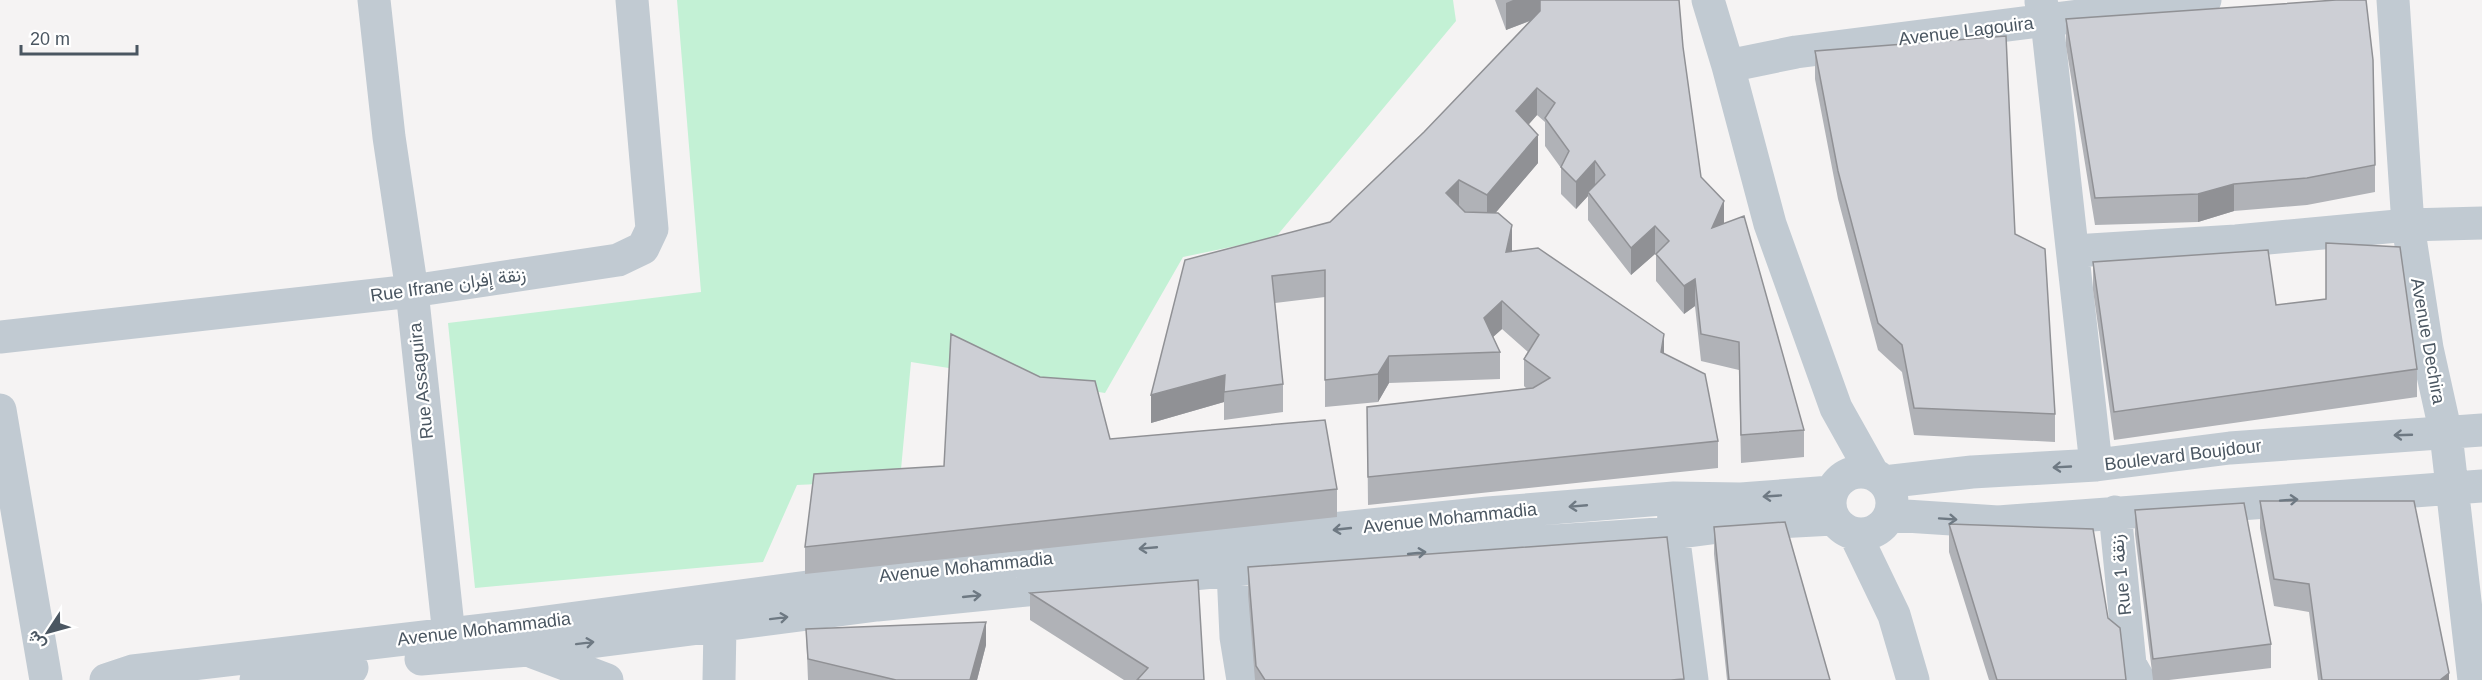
<svg xmlns="http://www.w3.org/2000/svg" width="2482" height="680" viewBox="0 0 2482 680" font-family="Helvetica,Vazirmatn,sans-serif">
<style>
.green{fill:#c3f1d5}
.lines{fill:none;stroke-linecap:round;stroke-linejoin:round}
.minor{stroke:#c1cad2;stroke-width:33}
.wall{fill:#b0b2b7}
.shaded-wall{fill:#909195}
.building{fill:#cdcfd5;stroke:#909195;stroke-width:1.5}
.oneway{stroke:#6e7983}
.labels{text-anchor:middle;dominant-baseline:central;stroke-width:4.5;stroke-linejoin:round;paint-order:stroke}
.street-label{font-size:18px;fill:#4a5661;stroke:#fff}
</style>
<rect width="100%" height="100%" fill="#f5f3f3"/>
<path class="green" d="M 677,0 L 1453,0 L 1456,21 L 1275,238 L 1183,257 L 1105,393 L 911,362 L 900,480 L 797,485 L 763,562 L 475,588 L 448,323 L 701,292 Z"/>
<g class="lines">
<path class="minor" d="M 374,0 L 389,137 L 412,291 L 451,654
M 1708,0 L 1728,66 L 1770,224 L 1836,408 L 1873,474
M 2393,0 L 2408,225 L 2427,348 L 2446,434 L 2474,680
M 2041,2 L 2047,21 L 2096,465
M 1728,66 L 1796,52 L 2205,0
M 2074,251 L 2236,241 L 2408,225 L 2482,223
M 0,337 L 412,291 L 618,260 L 643,248 L 652,229 L 632,0
M 0,410 L 46,680
M1830 503a31 31 0 1 1 62 0a31 31 0 1 1-62 0Z
M 1884,482 L 1972,472 L 2096,465 L 2230,448 L 2482,430
M 1674,511 L 1673,533 L 1692,680
M 2115,512 L 2130,664 L 2139,680
M 1890,515 L 1998,522 L 2482,486
M 1855,534 L 1894,615 L 1913,680
M 1225,551 L 1233,571 L 1236,637 L 1243,680
M 533,652 L 607,680
M 421,659 L 528,650 L 877,605 L 1016,591 L 1496,545 L 1673,533 L 1742,524 L 1833,519
M 106,680 L 133,671 L 525,625 L 958,567 L 1488,513 L 1674,498 L 1741,499 L 1831,492
M 256,680 L 352,668
M 719,680 L 720,626"/>
</g>
<path class="wall" d="M 1495,0 L 1679,0 L 1683,47 L 1701,177 L 1724,224 L 1804,430 L 1804,457 L 1741,463 L 1739,370 L 1701,361 L 1695,306 L 1684,314 L 1656,281 L 1656,255 L 1655,254 L 1631,275 L 1588,220 L 1588,196 L 1576,209 L 1561,194 L 1561,168 L 1545,146 L 1545,122 L 1537,115 L 1528,125 L 1538,163 L 1495,213 L 1512,251 L 1664,353 L 1718,441 L 1718,468 L 1368,505 L 1367,407 L 1527,389 L 1524,386 L 1524,359 L 1528,352 L 1502,329 L 1493,337 L 1500,352 L 1500,379 L 1389,383 L 1378,402 L 1325,407 L 1325,297 L 1275,303 L 1283,384 L 1283,412 L 1224,420 L 1224,402 L 1151,423 L 1185,260 L 1330,222 L 1424,132 L 1530,21 L 1506,30 Z
M 2066,19 L 2375,165 L 2375,192 L 2307,205 L 2234,211 L 2198,222 L 2095,225 L 2066,46 Z
M 1815,51 L 2015,234 L 2055,414 L 2055,442 L 1914,435 L 1902,372 L 1878,350 L 1838,199 L 1815,79 Z
M 2093,262 L 2276,305 L 2417,369 L 2417,397 L 2114,440 L 2093,290 Z
M 1110,439 L 1337,489 L 1337,517 L 805,574 L 805,547 L 944,466 Z
M 2260,501 L 2449,680 L 2318,680 L 2309,612 L 2274,606 L 2260,528 Z
M 2135,510 L 2271,644 L 2271,668 L 2169,680 L 2153,680 L 2135,534 Z
M 1949,524 L 2108,618 L 2126,680 L 1989,680 L 1949,552 Z
M 1714,527 L 1830,680 L 1727,680 L 1714,554 Z
M 1248,567 L 1684,679 L 1684,680 L 1255,680 L 1248,594 Z
M 1030,593 L 1204,680 L 1124,680 L 1030,620 Z
M 806,629 L 986,645 L 977,680 L 808,680 Z"/>
<path class="shaded-wall" d="M 1513,0 L 1540,0 L 1540,17 L 1506,30 L 1506,3 Z
M 1537,88 L 1537,115 L 1516,139 L 1516,111 Z
M 1538,135 L 1538,163 L 1487,223 L 1487,195 Z
M 1595,161 L 1595,189 L 1588,192 L 1588,196 L 1576,209 L 1576,182 Z
M 1459,180 L 1459,208 L 1446,193 Z
M 2234,184 L 2234,211 L 2198,222 L 2198,194 Z
M 1724,201 L 1724,228 L 1712,228 Z
M 1512,225 L 1512,252 L 1506,252 Z
M 1655,226 L 1655,254 L 1631,275 L 1631,248 Z
M 1695,279 L 1695,306 L 1684,314 L 1684,286 Z
M 1502,301 L 1502,329 L 1484,345 L 1484,318 Z
M 1664,334 L 1664,362 L 1661,352 Z
M 1389,356 L 1389,383 L 1378,402 L 1378,374 Z
M 1225,375 L 1224,402 L 1151,423 L 1151,395 Z
M 986,622 L 986,645 L 977,680 L 970,680 Z
M 2449,673 L 2449,680 L 2440,680 Z"/>
<path class="building" d="M 1540,0 L 1679,0 L 1683,47 L 1701,177 L 1724,201 L 1712,228 L 1744,216 L 1804,430 L 1741,435 L 1739,342 L 1701,334 L 1695,279 L 1684,286 L 1656,254 L 1669,241 L 1655,226 L 1631,248 L 1588,192 L 1605,175 L 1595,161 L 1576,182 L 1561,167 L 1569,151 L 1545,118 L 1555,103 L 1537,88 L 1516,111 L 1538,135 L 1487,195 L 1459,180 L 1446,193 L 1465,212 L 1498,213 L 1512,225 L 1506,252 L 1538,248 L 1664,334 L 1661,352 L 1705,374 L 1718,441 L 1368,477 L 1367,407 L 1533,388 L 1550,378 L 1524,359 L 1539,335 L 1502,301 L 1484,318 L 1500,352 L 1389,356 L 1378,374 L 1325,380 L 1325,270 L 1272,276 L 1283,384 L 1224,392 L 1225,375 L 1151,395 L 1185,260 L 1330,222 L 1424,132 L 1540,11 Z
M 2336,0 L 2366,0 L 2373,60 L 2375,165 L 2307,178 L 2234,184 L 2198,194 L 2095,198 L 2066,19 Z
M 2006,36 L 2015,234 L 2045,249 L 2055,414 L 1914,408 L 1902,345 L 1878,323 L 1838,171 L 1815,51 Z
M 2326,243 L 2400,247 L 2417,369 L 2114,412 L 2093,262 L 2268,250 L 2276,305 L 2326,299 Z
M 951,334 L 1040,377 L 1095,381 L 1110,439 L 1325,420 L 1337,489 L 805,547 L 814,474 L 944,466 Z
M 2260,501 L 2414,501 L 2449,673 L 2440,680 L 2322,680 L 2309,584 L 2274,579 Z
M 2244,503 L 2271,644 L 2153,659 L 2135,510 Z
M 1785,522 L 1830,680 L 1729,680 L 1714,527 Z
M 1949,524 L 2093,529 L 2108,618 L 2120,628 L 2126,680 L 1997,680 Z
M 1667,537 L 1684,679 L 1671,680 L 1265,680 L 1256,666 L 1248,567 Z
M 1198,580 L 1204,680 L 1137,680 L 1148,668 L 1030,593 Z
M 986,622 L 970,680 L 896,680 L 808,659 L 806,629 Z"/>
<defs><path id="oneway-shaft" d="M-6 0H5M1.5-3L5.5 0L1.5 3" fill="none" stroke-width="1.6" stroke-linecap="round" stroke-linejoin="round" transform="scale(1.5)"/></defs>
<g class="oneway">
<use href="#oneway-shaft" transform="translate(2403 435) rotate(178)"/>
<use href="#oneway-shaft" transform="translate(2062 467) rotate(177)"/>
<use href="#oneway-shaft" transform="translate(1772 496) rotate(176)"/>
<use href="#oneway-shaft" transform="translate(2289 500) rotate(-4)"/>
<use href="#oneway-shaft" transform="translate(1578 506) rotate(175)"/>
<use href="#oneway-shaft" transform="translate(1948 519) rotate(4)"/>
<use href="#oneway-shaft" transform="translate(1342 529) rotate(174)"/>
<use href="#oneway-shaft" transform="translate(1148 548) rotate(175)"/>
<use href="#oneway-shaft" transform="translate(1417 553) rotate(-6)"/>
<use href="#oneway-shaft" transform="translate(972 596) rotate(-6)"/>
<use href="#oneway-shaft" transform="translate(779 618) rotate(-7)"/>
<use href="#oneway-shaft" transform="translate(585 643) rotate(-7)"/>
</g>
<g class="labels">
<g class="street-label">
<text transform="translate(1966 31) rotate(-7)">Avenue Lagouira</text>
<text transform="translate(448 285) rotate(-8)">Rue Ifrane زنقة إفران</text>
<text transform="translate(2428 341) rotate(80)">Avenue Dechira</text>
<text transform="translate(421 381) rotate(-96)">Rue Assaguira</text>
<text transform="translate(2183 455) rotate(-7)">Boulevard Boujdour</text>
<text transform="translate(1450 518) rotate(-6)">Avenue Mohammadia</text>
<text transform="translate(966 567) rotate(-6)">Avenue Mohammadia</text>
<text transform="translate(2121 575) rotate(-96)">Rue 1 زنقة</text>
<text transform="translate(484 629) rotate(-7)">Avenue Mohammadia</text>
</g>
</g>
<g transform="translate(48 632) rotate(234)" stroke="#ffffff" stroke-width="4.5" paint-order="stroke">
<path d="M0-4.5L10 22L0 15L-10 22Z" fill="#4a5661"/>
<text y="-9" font-size="16" font-weight="bold" text-anchor="middle" fill="#4a5661">ش</text>
</g>
<path d="M21 45v9h116v-9" fill="none" stroke="#4a5661" stroke-width="3"/>
<text x="30" y="45" font-size="18" fill="#4a5661" stroke="#ffffff" stroke-width="4.5" paint-order="stroke">20 m</text>
</svg>
